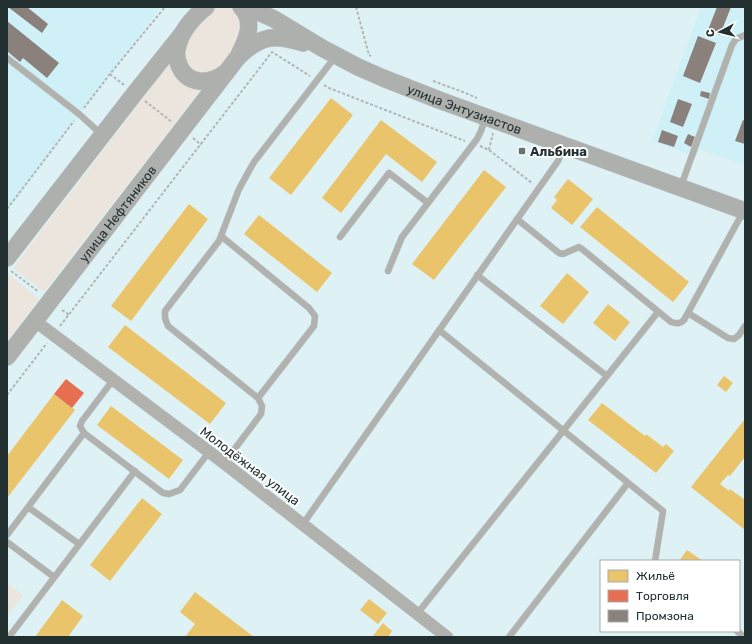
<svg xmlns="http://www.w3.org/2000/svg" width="752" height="644" viewBox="0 0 752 644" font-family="Rubik,sans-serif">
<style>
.built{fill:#cef0f6}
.green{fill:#ece5dd}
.homes{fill:#e9c46a}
.shops{fill:#e76f51}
.industry{fill:#8a817c}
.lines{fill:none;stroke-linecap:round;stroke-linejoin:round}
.lane-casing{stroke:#becdd0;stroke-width:7}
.street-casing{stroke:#becdd0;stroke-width:13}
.secondary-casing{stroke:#becdd0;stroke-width:18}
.path{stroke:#b1b6b5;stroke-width:2;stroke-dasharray:3 2;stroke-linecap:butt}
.lane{stroke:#b1b1ae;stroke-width:6}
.street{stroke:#b1b1ae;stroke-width:12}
.secondary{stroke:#aeb0ae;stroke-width:17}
.poi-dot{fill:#647476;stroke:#fff;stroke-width:1.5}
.labels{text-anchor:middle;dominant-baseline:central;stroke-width:4;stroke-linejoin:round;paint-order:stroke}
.street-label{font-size:13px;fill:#223032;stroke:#fff}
.poi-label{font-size:13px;font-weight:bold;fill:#223032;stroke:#fff;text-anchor:start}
</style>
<rect width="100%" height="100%" fill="#def2f5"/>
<path class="built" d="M 7,7 L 161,7 L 7,211 Z
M 701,7 L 745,7 L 745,165 L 699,149 L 695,157 L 652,141 Z"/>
<path class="green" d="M 215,7 C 220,7 226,6 231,7 C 238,9 243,20 242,27 C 241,41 219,73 204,74 C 195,74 190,67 184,61 L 183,44 L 210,9 Z
M 170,63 L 202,88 L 44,292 L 13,268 Z
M 8,274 L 39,299 L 7,341 L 7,275 Z
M 7,583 L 23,595 L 7,616 Z"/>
<path class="homes" d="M 331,98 L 353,115 L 291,195 L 269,178 Z
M 381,120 L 437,162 L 422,182 L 386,154 L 341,213 L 322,198 Z
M 484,170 L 506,187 L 434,280 L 412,264 Z
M 568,179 L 593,199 L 572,225 L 551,208 L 557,200 L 554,197 Z
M 189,204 L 208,219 L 131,321 L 111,306 Z
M 597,207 L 689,282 L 673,302 L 580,227 Z
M 259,215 L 332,273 L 317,292 L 244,234 Z
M 567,273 L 589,292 L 563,324 L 540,306 Z
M 608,304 L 630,322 L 615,341 L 593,323 Z
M 125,325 L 226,403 L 210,424 L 108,347 Z
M 724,376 L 733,383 L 726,392 L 717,385 Z
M 54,394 L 75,410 L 7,498 L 7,456 Z
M 602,403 L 645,436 L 646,434 L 663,447 L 666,444 L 674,451 L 656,473 L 588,420 Z
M 111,406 L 183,460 L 169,479 L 97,425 Z
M 745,419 L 745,457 L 730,476 L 728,475 L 720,484 L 729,491 L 730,489 L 745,500 L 745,530 L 691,487 Z
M 142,498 L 162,514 L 110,581 L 90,565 Z
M 687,550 L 703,561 L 679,561 Z
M 195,592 L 254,637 L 185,637 L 195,624 L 180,612 Z
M 369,599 L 387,613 L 378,624 L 360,610 Z
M 62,600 L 83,616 L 68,637 L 35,637 Z
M 383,623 L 392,631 L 388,637 L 372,637 Z"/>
<path class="shops" d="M 66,379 L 84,393 L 72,408 L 54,394 Z"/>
<path class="industry" d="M 8,7 L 27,7 L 48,24 L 42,33 Z
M 717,7 L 731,7 L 720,35 L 708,30 Z
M 7,21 L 59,63 L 47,78 L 23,58 L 20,62 L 7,51 Z
M 698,36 L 716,43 L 700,83 L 683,76 Z
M 701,91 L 710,93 L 709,99 L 700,96 Z
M 678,99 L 692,104 L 683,127 L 670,122 Z
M 743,120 L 745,121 L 745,144 L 735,141 Z
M 662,130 L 678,136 L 674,147 L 658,142 Z
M 688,134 L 695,137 L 691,147 L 684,143 Z"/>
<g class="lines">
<defs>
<path id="lane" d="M 7,58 L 79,114 L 101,134
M 681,186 L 732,45 L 736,39 L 745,35
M 517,219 L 559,253 L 563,254 L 579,247 L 582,249 L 671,322 C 677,324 680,324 684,320 L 743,212
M 221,236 L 309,308 L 315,316 L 314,326 L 258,398
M 340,237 L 389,173 L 428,203
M 388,271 L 402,237 L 477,139 L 481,131 L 485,118
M 477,275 L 607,376
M 688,313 L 728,338 L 734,339 L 739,335 L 745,326
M 439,330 L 663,511 L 655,561
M 84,433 L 163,493 L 169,494 L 180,490 L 209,452
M 224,463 L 261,414 L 262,406 L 258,398 L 168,326 L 165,318 L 165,311 L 219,241 L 239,189 L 254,162 L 335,57
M 28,507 L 79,544
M 303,524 L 558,161 L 564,146
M 7,535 L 84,433 L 80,426 L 82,421 L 113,380
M 7,542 L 54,577
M 417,614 L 658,312
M 737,631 L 744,637
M 9,637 L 135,471
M 509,637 L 628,483"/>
<path id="street" d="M 35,321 L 224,463 L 447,637"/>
<g id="secondary">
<path d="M 206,7 C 193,17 179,33 177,50 C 176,54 177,60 179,65 C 187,85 209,85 225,73"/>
<path id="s1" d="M 248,7 L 274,19 L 322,48 L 358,67 L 383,78 L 439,100 L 745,211"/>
<path d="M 238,57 C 261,35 274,34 303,43"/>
<path d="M 7,258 L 135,93 L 182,34"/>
<path id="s2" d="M 7,357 L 238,57 C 246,41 256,22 241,7"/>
</g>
</defs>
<use href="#lane" class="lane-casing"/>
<use href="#street" class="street-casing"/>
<use href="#secondary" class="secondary-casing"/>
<path class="path" d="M 356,7 L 369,55 L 371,56
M 433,81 L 463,92 L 477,98
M 124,85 L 110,74 L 165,7
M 324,85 L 329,88 L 465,141
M 145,101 L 172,122
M 84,108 L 110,74
M 193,138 L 201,145
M 480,146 L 489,150 L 532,183
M 489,150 L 493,133
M 7,209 L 74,121
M 11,271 L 39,292
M 62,310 L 69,315
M 60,326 L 272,52 L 310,76
M 7,395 L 47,343"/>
<use href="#lane" class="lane"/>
<use href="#street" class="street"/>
<use href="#secondary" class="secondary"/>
</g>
<rect class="poi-dot" x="518" y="147" width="8" height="8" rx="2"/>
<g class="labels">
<g class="street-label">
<text stroke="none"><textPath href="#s1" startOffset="240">улица Энтузиастов</textPath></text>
<text stroke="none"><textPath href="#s2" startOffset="181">улица Нефтяников</textPath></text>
<text transform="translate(250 466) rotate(37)">Молодёжная улица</text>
</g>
<g class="poi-label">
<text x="530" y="151">Альбина</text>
</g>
</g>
<rect width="752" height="644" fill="none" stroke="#223032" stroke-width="16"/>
<rect x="600" y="560" width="140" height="72" fill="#ffffff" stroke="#a7acad"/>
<rect x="608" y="570" width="20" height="12" fill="#e9c46a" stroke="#a7acad"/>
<text x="636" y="580" font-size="12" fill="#223032">Жильё</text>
<rect x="608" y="590" width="20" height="12" fill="#e76f51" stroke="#a7acad"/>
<text x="636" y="600" font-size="12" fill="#223032">Торговля</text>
<rect x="608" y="610" width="20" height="12" fill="#8a817c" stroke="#a7acad"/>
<text x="636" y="620" font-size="12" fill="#223032">Промзона</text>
<g transform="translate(720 32) rotate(263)" stroke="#ffffff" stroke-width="3" paint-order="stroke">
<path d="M0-3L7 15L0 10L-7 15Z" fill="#223032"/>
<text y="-6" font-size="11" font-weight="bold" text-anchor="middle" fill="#223032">С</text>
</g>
</svg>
